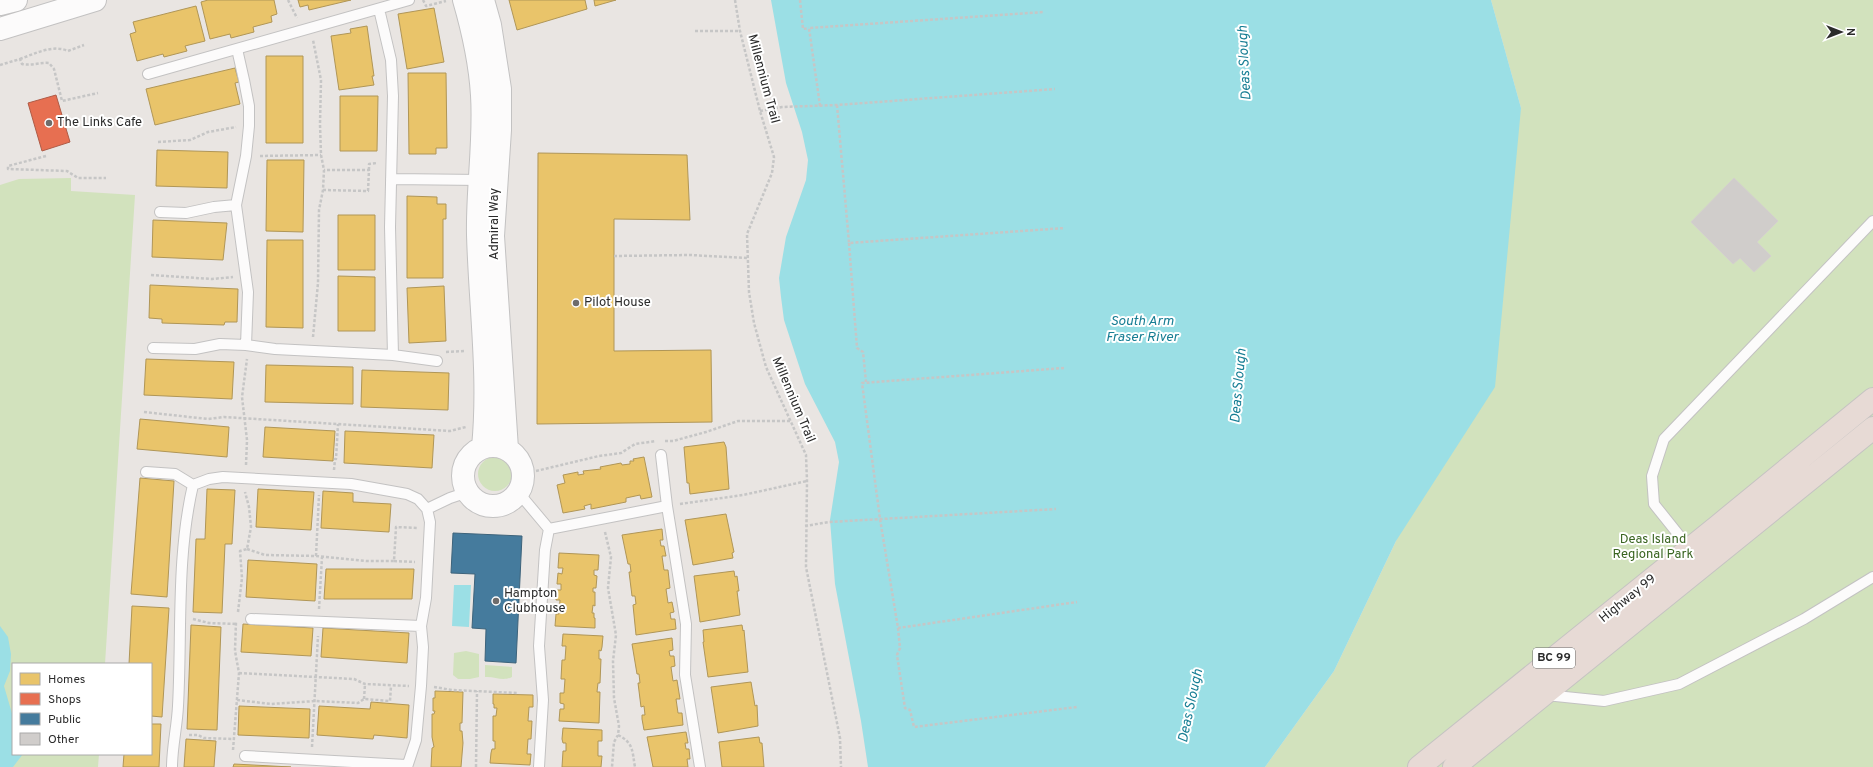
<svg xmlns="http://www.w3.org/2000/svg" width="1873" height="767" viewBox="0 0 1873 767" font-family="Overpass,sans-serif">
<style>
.green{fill:#d2e2bd}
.water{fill:#9bdfe5}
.homes{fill:#e9c46a;stroke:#b09657}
.shops{fill:#e76f51;stroke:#af5b46}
.public{fill:#457b9d;stroke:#3d637b}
.building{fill:#d0cdcb;stroke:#d4d0ce}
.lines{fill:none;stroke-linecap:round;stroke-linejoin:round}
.service-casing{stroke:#c3c2c2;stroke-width:12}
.tertiary-casing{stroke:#c3c2c2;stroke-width:24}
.motorway-casing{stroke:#c5c3c2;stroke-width:24}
.path{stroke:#c6c6c6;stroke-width:2.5;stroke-dasharray:3 2;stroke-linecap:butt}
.service{stroke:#fcfbfb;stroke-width:10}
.tertiary{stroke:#fcfbfb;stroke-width:22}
.motorway{stroke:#e7dad5;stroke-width:22}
.poi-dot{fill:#6e6c6b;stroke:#fff;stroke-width:1.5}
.labels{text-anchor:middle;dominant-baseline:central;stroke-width:4;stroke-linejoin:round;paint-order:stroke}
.shield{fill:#fff;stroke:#6b6b6b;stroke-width:1}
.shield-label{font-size:12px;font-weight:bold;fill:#2b2b2b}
.street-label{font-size:13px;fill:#2b2b2b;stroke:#fff}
.poi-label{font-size:13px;fill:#2b2b2b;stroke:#fff;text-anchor:start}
.park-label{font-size:13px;fill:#396420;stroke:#fff}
.water-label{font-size:14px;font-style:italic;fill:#177e94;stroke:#fff}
</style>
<rect width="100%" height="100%" fill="#e9e5e2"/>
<path class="green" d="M 1491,0 L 1873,0 L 1873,767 L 1265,767 L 1334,671 L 1396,541 L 1521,108 Z
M 71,178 L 71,191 L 135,195 L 105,664 L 13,664 L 13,754 L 99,754 L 98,767 L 0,767 L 0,185 L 19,179 Z
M478 474a17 17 0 1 1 34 0a17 17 0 1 1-34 0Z
M 466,651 L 479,654 L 479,677 L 470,679 L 458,679 L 453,675 L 454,653 Z
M 485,665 L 512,667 L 512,677 C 502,682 495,676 485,677 Z"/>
<path class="water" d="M 771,0 L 1491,0 L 1521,108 L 1495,387 L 1396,541 L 1334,671 L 1265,767 L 868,767 L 861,721 L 835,584 L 830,520 L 839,462 L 835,442 L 805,384 L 784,320 L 781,297 L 779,278 L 786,237 L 806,180 L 808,160 L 802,132 L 786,83 Z
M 454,585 L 471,585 L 469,627 L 452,626 Z
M 0,626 L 8,637 L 11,654 L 10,671 L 4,686 L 13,717 L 13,754 L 23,754 L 13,767 L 0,767 Z"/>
<path class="homes" d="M 208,0 L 274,0 L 277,14 L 271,16 L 272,22 L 253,27 L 254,32 L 231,38 L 230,34 L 210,39 L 201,2 Z
M 298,0 L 351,0 L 309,10 L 308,5 L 300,7 Z
M 509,0 L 585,0 L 587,9 L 517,30 Z
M 594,0 L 616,0 L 595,6 Z
M 196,6 L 205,41 L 185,46 L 187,51 L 164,57 L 163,54 L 137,61 L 130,34 L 136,32 L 133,22 Z
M 434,8 L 444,62 L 407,69 L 398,14 Z
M 367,26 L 374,76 L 372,76 L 374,85 L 339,90 L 331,36 L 351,33 L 350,29 Z
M 266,56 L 303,56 L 303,143 L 266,143 Z
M 235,68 L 239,82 L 235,83 L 240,104 L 155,125 L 146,89 Z
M 408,73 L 446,73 L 447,148 L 436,148 L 436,154 L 409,154 Z
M 340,96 L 378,96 L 377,151 L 340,151 Z
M 157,150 L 228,152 L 227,188 L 156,186 Z
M 538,153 L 687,155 L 690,220 L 614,219 L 614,351 L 711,350 L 712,422 L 537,424 Z
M 267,160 L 304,160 L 303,232 L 266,231 Z
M 407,196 L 437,197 L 437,204 L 446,204 L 446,219 L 443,219 L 443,278 L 407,278 Z
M 338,215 L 375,215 L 375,270 L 338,270 Z
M 153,220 L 227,223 L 223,260 L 152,257 Z
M 267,240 L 303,240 L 303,328 L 266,327 Z
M 338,276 L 375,277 L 375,331 L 338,331 Z
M 150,285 L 238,289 L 237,322 L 225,322 L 224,325 L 162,323 L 162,319 L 149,318 Z
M 444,286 L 446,341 L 409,343 L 407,288 Z
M 146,359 L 234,362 L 232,399 L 144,395 Z
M 266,365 L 353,367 L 353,404 L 265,402 Z
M 362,370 L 449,373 L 448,410 L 361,407 Z
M 140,419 L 229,427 L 227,457 L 137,449 Z
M 265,427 L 335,431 L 333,461 L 263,457 Z
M 345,431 L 434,435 L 432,468 L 344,463 Z
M 724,442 L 726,447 L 729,489 L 690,494 L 689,483 L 687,483 L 684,447 Z
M 644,457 L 652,497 L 641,499 L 640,495 L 626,498 L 626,502 L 591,509 L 591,504 L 584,506 L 585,509 L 563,513 L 557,485 L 565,483 L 563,475 L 578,472 L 578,475 L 584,474 L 583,471 L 601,469 L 600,467 L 621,463 L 622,465 L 630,464 L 630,461 L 634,461 L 633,459 Z
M 140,478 L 174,481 L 167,597 L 131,594 Z
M 207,489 L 235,490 L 232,544 L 225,544 L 222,613 L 193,612 L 196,539 L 205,539 Z
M 258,489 L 314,492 L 311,530 L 256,527 Z
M 323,491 L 353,493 L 353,502 L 391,504 L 389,532 L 321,528 Z
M 726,514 L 734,552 L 732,553 L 733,558 L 693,565 L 685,520 Z
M 662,529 L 663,540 L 660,540 L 661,546 L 664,546 L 666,556 L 662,556 L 664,570 L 668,570 L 670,588 L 666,589 L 668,603 L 672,602 L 674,612 L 670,613 L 671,619 L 675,619 L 676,629 L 636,635 L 633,605 L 636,604 L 635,596 L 632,596 L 629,572 L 631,572 L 630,564 L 628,564 L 622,535 Z
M 559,553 L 599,555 L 598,570 L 594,570 L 594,575 L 597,576 L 596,588 L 593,588 L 593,592 L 595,592 L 595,606 L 593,605 L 592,613 L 594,613 L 594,618 L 595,618 L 595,628 L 555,626 L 556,614 L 559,614 L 560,600 L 556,600 L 557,590 L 561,590 L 561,584 L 557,584 L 558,573 L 562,574 L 563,568 L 558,568 Z
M 248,560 L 317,564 L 315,601 L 246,597 Z
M 326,569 L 414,569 L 412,599 L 324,599 Z
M 734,571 L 735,577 L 737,576 L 739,591 L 737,591 L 740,615 L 700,622 L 694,576 Z
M 132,606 L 169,608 L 162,717 L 151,716 L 151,664 L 129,664 Z
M 243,624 L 313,628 L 311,656 L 241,652 Z
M 191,625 L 221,627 L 217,730 L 187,729 Z
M 742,625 L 743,631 L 744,630 L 748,672 L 708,677 L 703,642 L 704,642 L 703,630 Z
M 323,628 L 409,633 L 407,663 L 321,657 Z
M 563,634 L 603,636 L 602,647 L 601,651 L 599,650 L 599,659 L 601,659 L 600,683 L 598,683 L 597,692 L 600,692 L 599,723 L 559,721 L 560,709 L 564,709 L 564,704 L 560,703 L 560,693 L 564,693 L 565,679 L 561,679 L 562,660 L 565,660 L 566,646 L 562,646 Z
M 672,638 L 673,650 L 669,651 L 670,656 L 674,656 L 675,666 L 671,667 L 673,681 L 677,680 L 680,699 L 676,699 L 678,713 L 682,713 L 683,725 L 644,730 L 642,719 L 642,715 L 645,715 L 644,706 L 641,707 L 638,683 L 640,683 L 639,674 L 637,674 L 632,644 Z
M 751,682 L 755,706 L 757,705 L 758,726 L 718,733 L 711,687 Z
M 435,691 L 463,692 L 462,723 L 460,723 L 460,731 L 462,731 L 463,743 L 461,767 L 431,767 L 432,748 L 434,747 L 432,737 L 432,714 L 434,714 L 435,711 L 433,711 L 433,698 L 435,698 Z
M 493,694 L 533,695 L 533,707 L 529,707 L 528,721 L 532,721 L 531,739 L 528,739 L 527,754 L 531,754 L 530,765 L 490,763 L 491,753 L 492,749 L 495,749 L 495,741 L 493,741 L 493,716 L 496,716 L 497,708 L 494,708 L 494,704 L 493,704 Z
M 371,702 L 409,705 L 407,738 L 374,735 L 373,739 L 317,735 L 319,706 L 370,709 Z
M 239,706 L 310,709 L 309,738 L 238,735 Z
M 151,724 L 161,724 L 159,767 L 123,767 L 124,754 L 151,754 Z
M 563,728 L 602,730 L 602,741 L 598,741 L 598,756 L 602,756 L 601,767 L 562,767 L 563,751 L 566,751 L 566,743 L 563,743 L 562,739 Z
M 686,732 L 688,743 L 685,743 L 686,749 L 689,749 L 690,759 L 687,759 L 688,767 L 653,767 L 647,737 Z
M 759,737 L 760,743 L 762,743 L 764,767 L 722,767 L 719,742 Z
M 186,739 L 216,741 L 214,767 L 184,767 Z
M 234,764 L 291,767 L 233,767 Z"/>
<path class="shops" d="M 56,95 L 70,142 L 42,151 L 28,103 Z"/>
<path class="public" d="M 453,533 L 522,536 L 516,663 L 485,661 L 486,629 L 472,628 L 475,574 L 451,573 Z"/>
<path class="building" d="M 1734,178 L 1778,221 L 1757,242 L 1771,256 L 1754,272 L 1740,258 L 1733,264 L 1691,222 Z"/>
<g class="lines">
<defs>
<path id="service" d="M 379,9 L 391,60 L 393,96 L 390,227 L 393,355
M 237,49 L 244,80 L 249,106 L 249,126 L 246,156 L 236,205 L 248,292 L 246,345
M 148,74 L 409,0
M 391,179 L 481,180
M 160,212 L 186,213 L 214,207 L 236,205
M 153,348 L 195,349 L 220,344 L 246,345 L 275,349 L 393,355 L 437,361
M 661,455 L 667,506 L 686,624 L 685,675 L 700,767
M 146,472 L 175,474 L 193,485 L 209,479 L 223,477 L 351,484 L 407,494 L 418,499 L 427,509 L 430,522 L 426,598 L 421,626 L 423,647 L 421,686 L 416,740 L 407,767
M 518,492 L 549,529 L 667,506
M 427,509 L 450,498 L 468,492
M 1690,549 L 1654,504 L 1652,476 L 1664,439 L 1873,221
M 251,619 L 421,626
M 1546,695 L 1604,701 L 1679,684 L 1804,619 L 1873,577
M 245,756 L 406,765
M 172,767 C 172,747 177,727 178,706 C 182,633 176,558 193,485
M 539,767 L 543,700 L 539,646 L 545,550 L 549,529"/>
<path id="tertiary" d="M 464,0 C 473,31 480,63 482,95 C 485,142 477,188 478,235 C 480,306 490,377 483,447
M 483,0 L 490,25 L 500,89 L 500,130 L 493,236 L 507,449
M 0,4 L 16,0
M 0,29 L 95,0
M463 476a30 30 0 1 1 60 0a30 30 0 1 1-60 0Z"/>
<path id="motorway" d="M 1419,767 L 1718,526 L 1873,399
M 1454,767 L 1873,428"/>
</defs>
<use href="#service" class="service-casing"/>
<use href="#tertiary" class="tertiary-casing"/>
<use href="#motorway" class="motorway-casing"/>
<path class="path" d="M 288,0 L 297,18
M 423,0 L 426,6 L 446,1
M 735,0 L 740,31 L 760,111 L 774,157 L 772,173 L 747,234 L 749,292 L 754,323 L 766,367 L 806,455 L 807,481 L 806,567 L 840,738 L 841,767
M 800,0 L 803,29 L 809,28
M 695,31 L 740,31
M 20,59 C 34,54 53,44 68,51 L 84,45
M 0,65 L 20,59 L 22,64 C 32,66 40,62 49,63 L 54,69 L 62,101 L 98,93
M 837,105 L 849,243 L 1065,228
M 820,106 L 809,28 L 1044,12
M 760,111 L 782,107 L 837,105 L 1055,89
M 158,142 L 190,140 L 208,132 L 236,127
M 46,156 L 8,166 L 8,169 L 67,171 L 78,178 L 106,178
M 260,156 L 321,155
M 369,170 L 369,164 L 377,163
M 323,190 L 368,191 L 369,170 L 324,170
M 849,243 L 857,348 L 863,352 L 866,382
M 614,256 L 690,255 L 747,258
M 151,275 L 212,279 L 233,277
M 313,337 L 318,283 L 319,210 L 323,190 L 324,170 L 321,155 L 320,124 L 321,80 L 313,40
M 446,352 L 466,351
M 1064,368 L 862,383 L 880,519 L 898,628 L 1077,602
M 144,412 L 208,419 L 224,417 L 450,431 L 466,427
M 665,441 L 673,441 L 706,432 L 738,421 L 791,421
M 246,465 L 247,440 L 242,397 L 247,359
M 334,470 L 335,459 L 336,459 L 338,424
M 536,471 L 599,456 L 621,453 L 635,444 L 656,441
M 680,504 L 743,495 L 807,481
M 805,526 L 829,522 L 1056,509
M 605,532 L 611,557 L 608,588 L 616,635 L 613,661 L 614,698 L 619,726 L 618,735 L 614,742 L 612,767
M 247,549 L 265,555 L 316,556 L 366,561 L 394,561 L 396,527 L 417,528
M 316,556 L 319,495
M 394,561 L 415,562
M 319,609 L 322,557
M 238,612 L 242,578 L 240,551 L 247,549 L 251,527 L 249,507 L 245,492
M 193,619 L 209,623 L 236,624
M 898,628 L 900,648 L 897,655 L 905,708 L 910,710 L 914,727 L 1077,707
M 239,673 L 354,679 L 365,684 L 409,686
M 434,687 L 452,690 L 517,693
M 364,699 L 365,684
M 237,700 L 271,704 L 316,701 L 358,703 L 364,699 L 390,701 L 391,686
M 189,735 L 198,735 L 204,738 L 234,739
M 618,735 C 634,743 632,751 635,767
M 312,747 L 318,636
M 233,750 L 239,673 L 235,651 L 236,621
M 476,767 L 477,691"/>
<use href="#service" class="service"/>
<use href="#tertiary" class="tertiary"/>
<use href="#motorway" class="motorway"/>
</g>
<g class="poi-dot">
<circle cx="49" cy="123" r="4"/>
<circle cx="576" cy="303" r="4"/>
<circle cx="496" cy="601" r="4"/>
</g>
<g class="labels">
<rect class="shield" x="1533" y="648" width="42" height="20" rx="3"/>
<g class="shield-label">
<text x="1554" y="658">BC 99</text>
</g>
<g class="street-label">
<text transform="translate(763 79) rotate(75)">Millennium Trail</text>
<text transform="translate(495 224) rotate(-90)">Admiral Way</text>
<text transform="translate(793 400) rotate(67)">Millennium Trail</text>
<text transform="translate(1628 599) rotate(-39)">Highway 99</text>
</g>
<g class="poi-label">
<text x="57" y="123">The Links Cafe</text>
<text x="584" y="303">Pilot House</text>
<text x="504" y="594">Hampton<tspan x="504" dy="15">Clubhouse</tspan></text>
</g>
<g class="park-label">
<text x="1653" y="540">Deas Island<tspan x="1653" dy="15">Regional Park</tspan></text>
</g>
<g class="water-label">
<text transform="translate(1245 63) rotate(-93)">Deas Slough</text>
<text x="1142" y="321">South Arm<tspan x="1142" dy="16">Fraser River</tspan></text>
<text transform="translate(1239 386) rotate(-85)">Deas Slough</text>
<text transform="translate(1191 706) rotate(-78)">Deas Slough</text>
</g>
</g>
<rect x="12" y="663" width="140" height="92" fill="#ffffff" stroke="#aaaaaa"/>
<rect x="20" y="673" width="20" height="12" fill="#e9c46a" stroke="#aaaaaa"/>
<text x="48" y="683" font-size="12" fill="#2b2b2b">Homes</text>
<rect x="20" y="693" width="20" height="12" fill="#e76f51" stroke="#aaaaaa"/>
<text x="48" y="703" font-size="12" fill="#2b2b2b">Shops</text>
<rect x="20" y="713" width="20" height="12" fill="#457b9d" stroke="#aaaaaa"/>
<text x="48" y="723" font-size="12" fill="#2b2b2b">Public</text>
<rect x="20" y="733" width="20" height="12" fill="#d0cdcb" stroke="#aaaaaa"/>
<text x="48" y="743" font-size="12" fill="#2b2b2b">Other</text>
<g transform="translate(1841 32) rotate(90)" stroke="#ffffff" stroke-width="3" paint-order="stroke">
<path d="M0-3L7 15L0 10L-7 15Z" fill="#2b2b2b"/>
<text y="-6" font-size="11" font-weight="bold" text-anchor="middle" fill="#2b2b2b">N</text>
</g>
</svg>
